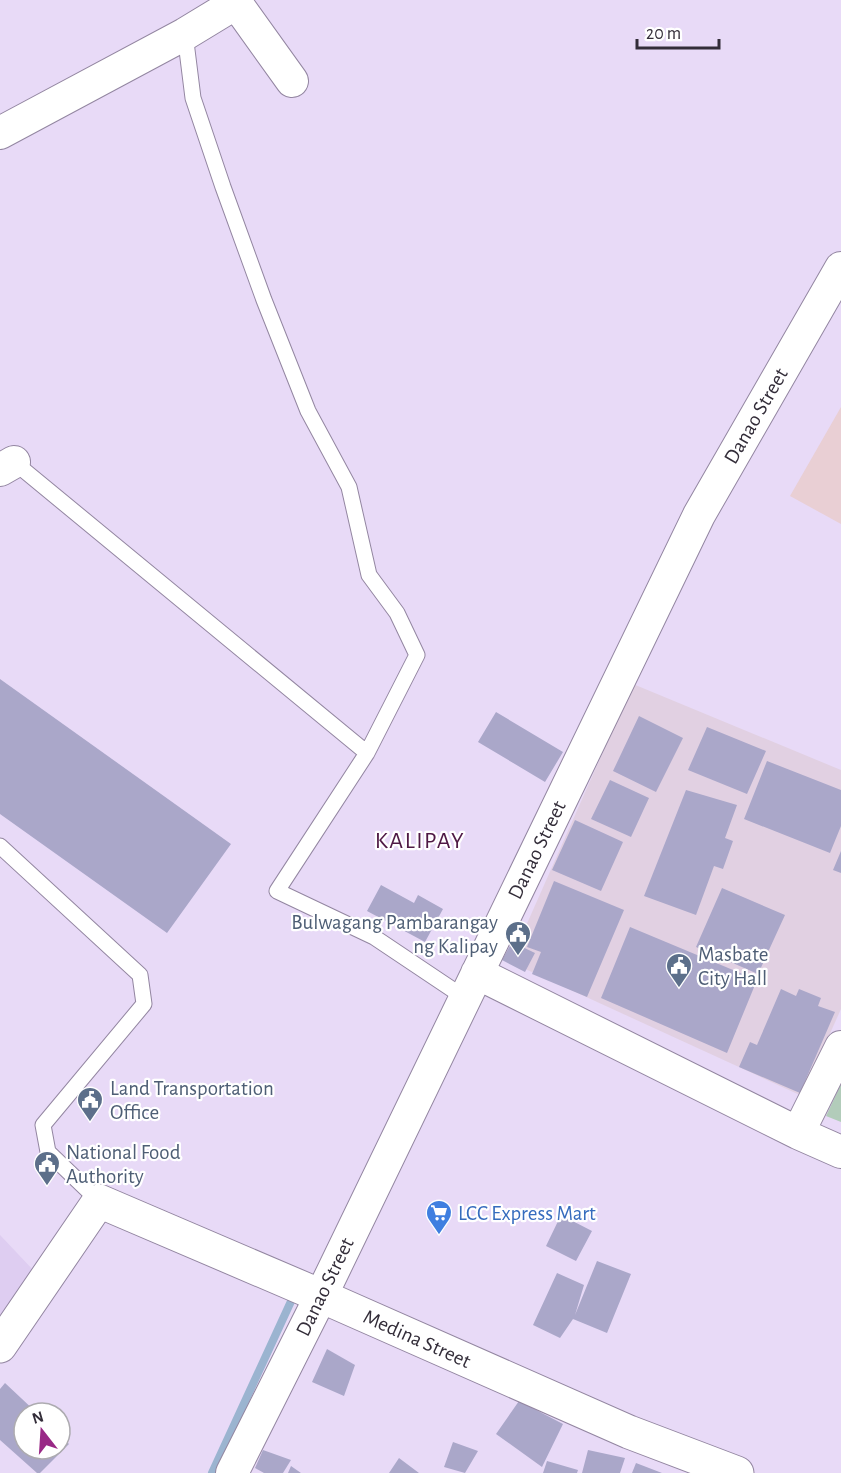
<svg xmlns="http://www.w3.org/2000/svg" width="841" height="1473" viewBox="0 0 841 1473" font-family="'Alegreya Sans',sans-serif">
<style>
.commercial{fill:#e1d0e2}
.built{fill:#decdf1}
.medical{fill:#e9cfd4}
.green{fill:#b2ccba}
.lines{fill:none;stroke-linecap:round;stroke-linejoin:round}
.stream{stroke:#9bb4d0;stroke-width:8}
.building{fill:#aaa7c9}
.service-casing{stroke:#9386a1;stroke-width:17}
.minor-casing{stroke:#9386a1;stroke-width:34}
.tertiary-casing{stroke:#9386a1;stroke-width:35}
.service{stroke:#fff;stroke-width:15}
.minor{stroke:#fff;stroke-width:32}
.tertiary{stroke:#fff;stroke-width:33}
.labels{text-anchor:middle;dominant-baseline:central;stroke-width:4.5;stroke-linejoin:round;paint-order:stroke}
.street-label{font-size:21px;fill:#332d39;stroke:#fff}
.service-label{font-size:21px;fill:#4e5e75;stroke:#fff;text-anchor:start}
.shop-label{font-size:21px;fill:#366cbe;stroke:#fff;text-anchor:start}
.quarter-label{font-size:24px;letter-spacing:1.5px;fill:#4f1945;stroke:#fff}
</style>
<rect width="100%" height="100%" fill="#e8daf7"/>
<path class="commercial" d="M 633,684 L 841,770 L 841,1009 L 802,1096 L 510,962 Z"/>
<path class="built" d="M 0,1235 L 34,1271 L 0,1318 Z"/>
<path class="medical" d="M 841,407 L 841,524 L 790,496 Z"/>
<path class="green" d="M 841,1084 L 841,1122 L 826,1116 Z"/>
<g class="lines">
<path class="stream" d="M 212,1473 L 293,1297"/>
</g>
<path class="building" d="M 0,679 L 231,844 L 167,933 L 0,814 Z
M 496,712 L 563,752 L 545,782 L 478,742 Z
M 639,716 L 683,738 L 656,792 L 613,771 Z
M 707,727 L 766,751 L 747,794 L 688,770 Z
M 767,761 L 841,790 L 841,826 L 830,853 L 744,819 Z
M 610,780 L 649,798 L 631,837 L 591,819 Z
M 686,790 L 737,805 L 725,838 L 733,841 L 723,869 L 714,866 L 696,915 L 644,896 Z
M 575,820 L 623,842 L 601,891 L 552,870 Z
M 841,851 L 841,873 L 833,870 Z
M 554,881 L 624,910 L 587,997 L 532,974 L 541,952 L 527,947 Z
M 381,885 L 414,903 L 418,895 L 443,909 L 425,942 L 367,911 Z
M 722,888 L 785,915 L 758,974 L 696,947 Z
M 630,927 L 757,980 L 727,1053 L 601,998 Z
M 512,942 L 535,953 L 525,972 L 502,960 Z
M 781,989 L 796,996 L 799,989 L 821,998 L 818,1006 L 835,1012 L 800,1093 L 739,1067 L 750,1042 L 757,1045 Z
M 561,1215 L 592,1231 L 576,1261 L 546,1246 Z
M 597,1261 L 631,1274 L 607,1333 L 573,1319 L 560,1338 L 533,1325 L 557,1273 L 584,1285 L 575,1315 Z
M 327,1349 L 355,1365 L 344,1396 L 312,1382 Z
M 5,1383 L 37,1413 L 24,1413 L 24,1449 L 60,1449 L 60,1435 L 69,1444 L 40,1473 L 37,1473 L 0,1440 L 0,1389 Z
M 519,1401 L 563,1424 L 542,1467 L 496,1434 Z
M 453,1442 L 478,1451 L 465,1473 L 444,1467 Z
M 263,1450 L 291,1460 L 283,1473 L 264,1473 L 255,1468 Z
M 588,1450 L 625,1458 L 620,1473 L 582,1473 Z
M 399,1458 L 419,1473 L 389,1473 Z
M 547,1461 L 578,1470 L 577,1473 L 543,1473 Z
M 636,1463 L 662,1473 L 632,1473 Z
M 291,1466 L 301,1473 L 288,1473 Z"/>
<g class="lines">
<defs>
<path id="service" d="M 14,462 L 367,753 L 417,655 L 397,613 L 369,575 L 349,487 L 308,411 L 264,300 L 223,187 L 193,98 L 185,34
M 367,753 L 277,891 L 374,937 L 465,998
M 0,846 L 140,975 L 144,1004 L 43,1125 L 48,1152 L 99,1201"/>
<path id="minor" d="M 234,0 L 292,81
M 0,133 L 185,34 L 236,3
M 0,470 L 14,462
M 477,973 L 798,1133 L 841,1152
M 798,1133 L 841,1047
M 232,1473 L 321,1296 L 699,515 L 841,268"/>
<path id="tertiary" d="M 0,1346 L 99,1201 L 321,1296 L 629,1432 L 737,1473"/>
</defs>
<use href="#service" class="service-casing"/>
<use href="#minor" class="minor-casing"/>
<use href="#tertiary" class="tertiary-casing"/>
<use href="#service" class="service"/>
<use href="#minor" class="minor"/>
<use href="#tertiary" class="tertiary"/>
</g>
<defs>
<symbol id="civic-pin" viewBox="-11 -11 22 30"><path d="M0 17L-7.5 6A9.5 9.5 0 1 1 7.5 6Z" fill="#5c6f8a" stroke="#fff"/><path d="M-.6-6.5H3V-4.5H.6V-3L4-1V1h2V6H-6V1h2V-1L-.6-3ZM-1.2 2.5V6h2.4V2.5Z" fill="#fff"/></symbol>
<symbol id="supermarket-pin" viewBox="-11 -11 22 30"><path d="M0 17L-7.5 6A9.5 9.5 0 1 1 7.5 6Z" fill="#3f7fe0" stroke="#fff"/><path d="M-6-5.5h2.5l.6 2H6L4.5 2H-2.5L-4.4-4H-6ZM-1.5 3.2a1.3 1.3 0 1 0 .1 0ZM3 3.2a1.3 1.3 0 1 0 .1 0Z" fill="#fff"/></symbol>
</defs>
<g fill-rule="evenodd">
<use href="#civic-pin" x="503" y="919" width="30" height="40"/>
<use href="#civic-pin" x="664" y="951" width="30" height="40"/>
<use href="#civic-pin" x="75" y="1085" width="30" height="40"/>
<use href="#civic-pin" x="32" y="1149" width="30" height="40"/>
<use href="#supermarket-pin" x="424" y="1198" width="30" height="40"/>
</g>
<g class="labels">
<g class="street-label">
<text transform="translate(756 416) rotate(-60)">Danao Street</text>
<text transform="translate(537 850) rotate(-64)">Danao Street</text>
<text transform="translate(325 1287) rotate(-64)">Danao Street</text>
<text transform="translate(417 1339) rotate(24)">Medina Street</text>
</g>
<g class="service-label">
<text x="498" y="922" text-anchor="end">Bulwagang Pambarangay<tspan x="498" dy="24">ng Kalipay</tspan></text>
<text x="698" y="954">Masbate<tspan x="698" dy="24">City Hall</tspan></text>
<text x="110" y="1088">Land Transportation<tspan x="110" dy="24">Office</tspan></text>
<text x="66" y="1152">National Food<tspan x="66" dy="24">Authority</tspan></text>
</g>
<g class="shop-label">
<text x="458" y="1213">LCC Express Mart</text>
</g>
<g class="quarter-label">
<text x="420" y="841">KALIPAY</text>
</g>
</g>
<g transform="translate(42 1431) rotate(343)"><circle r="28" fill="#ffffff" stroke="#adabb0" stroke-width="1.5"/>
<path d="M0-4.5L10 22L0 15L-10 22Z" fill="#992886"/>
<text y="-9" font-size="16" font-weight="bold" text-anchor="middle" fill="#332d39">N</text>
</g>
<path d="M637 39v9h82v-9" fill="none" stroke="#332d39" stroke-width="3"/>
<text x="646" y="39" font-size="18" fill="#332d39" stroke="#ffffff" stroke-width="4.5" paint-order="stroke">20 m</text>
</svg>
